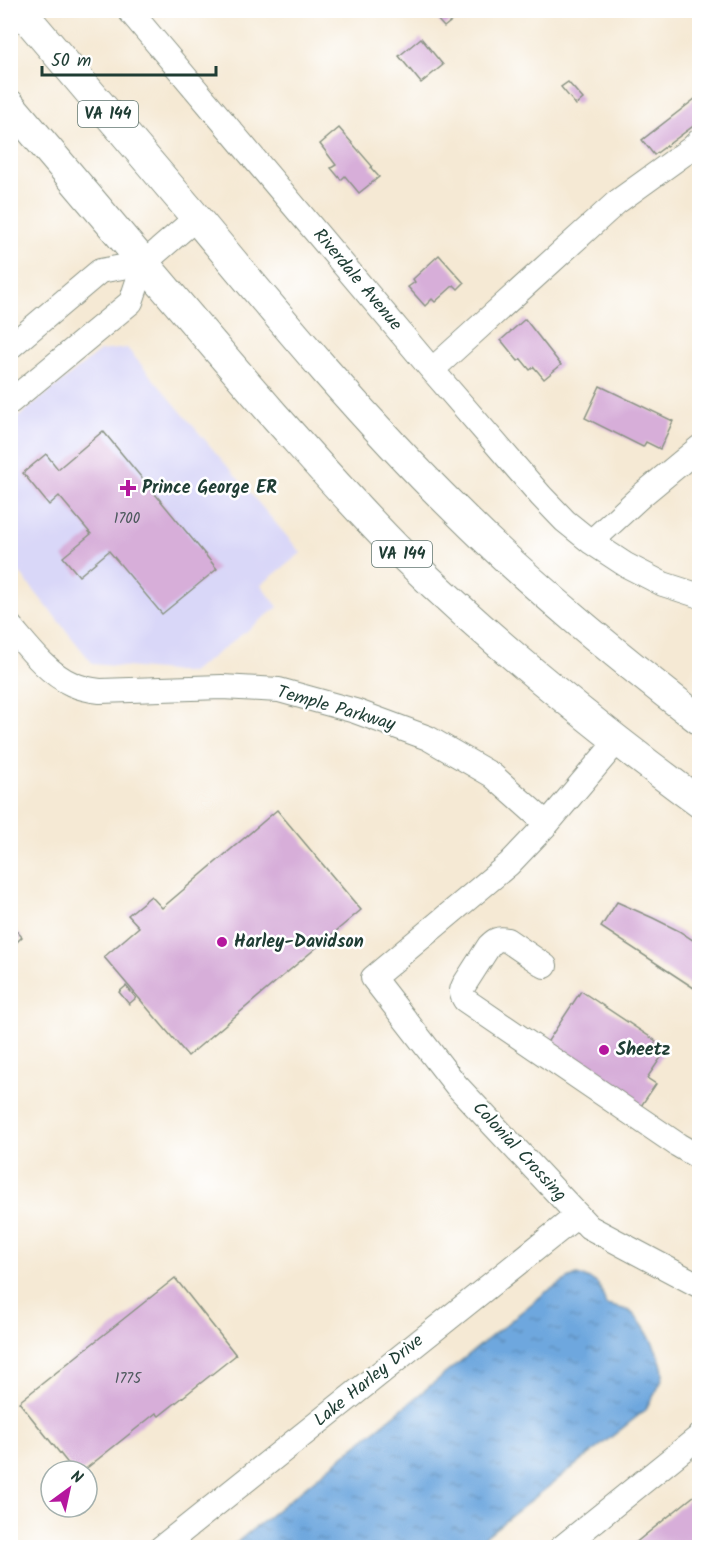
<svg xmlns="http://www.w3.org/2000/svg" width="710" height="1558" viewBox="0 0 710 1558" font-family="Kalam,sans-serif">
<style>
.built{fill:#d9d7f8}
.water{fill:url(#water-ripples);stroke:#467289;stroke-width:1.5}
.building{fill:#d7aed9}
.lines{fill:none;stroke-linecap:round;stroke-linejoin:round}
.minor-casing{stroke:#8a9384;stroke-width:26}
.major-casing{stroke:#8a9384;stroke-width:32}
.minor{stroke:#fff;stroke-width:24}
.major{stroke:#fff;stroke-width:30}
.poi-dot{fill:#b5179e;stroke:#fff;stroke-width:2}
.labels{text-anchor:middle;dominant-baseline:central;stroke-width:5;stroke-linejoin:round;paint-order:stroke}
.number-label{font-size:15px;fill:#4d595d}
.shield{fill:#fff;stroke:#627771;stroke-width:1.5}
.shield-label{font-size:16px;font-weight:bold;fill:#1f3d34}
.street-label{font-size:18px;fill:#1f3d34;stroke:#fff}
.poi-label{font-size:18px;font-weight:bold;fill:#1f3d34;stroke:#fff;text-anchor:start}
</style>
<defs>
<pattern id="water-ripples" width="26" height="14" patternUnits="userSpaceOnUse" patternTransform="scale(1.5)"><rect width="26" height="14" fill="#6ea7de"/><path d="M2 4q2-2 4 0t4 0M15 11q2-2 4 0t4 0" fill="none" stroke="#5a89b5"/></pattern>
</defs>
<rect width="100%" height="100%" fill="#fff"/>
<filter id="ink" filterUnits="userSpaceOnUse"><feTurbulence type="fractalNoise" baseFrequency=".0167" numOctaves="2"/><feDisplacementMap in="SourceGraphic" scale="12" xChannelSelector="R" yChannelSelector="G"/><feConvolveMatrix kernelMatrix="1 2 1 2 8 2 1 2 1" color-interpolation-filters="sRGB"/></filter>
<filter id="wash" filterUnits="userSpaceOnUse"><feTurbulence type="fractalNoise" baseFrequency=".008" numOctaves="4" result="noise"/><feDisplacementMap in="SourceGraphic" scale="24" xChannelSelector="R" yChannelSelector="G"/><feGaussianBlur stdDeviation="1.35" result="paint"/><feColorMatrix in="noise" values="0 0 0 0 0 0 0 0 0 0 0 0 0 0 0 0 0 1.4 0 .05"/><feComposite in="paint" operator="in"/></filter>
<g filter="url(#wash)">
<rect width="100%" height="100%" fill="#f5e9d4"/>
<path class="built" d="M 127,348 L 301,553 L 261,585 L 278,607 L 191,673 L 93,664 L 11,562 L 11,423 L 100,351 Z"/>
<path class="water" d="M 577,1275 C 599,1281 600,1283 606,1305 C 613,1307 623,1308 629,1311 C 642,1319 662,1357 663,1373 C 663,1383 650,1402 644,1411 L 472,1547 L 231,1547 L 546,1292 L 568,1279 Z"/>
<g id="blocks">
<path class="building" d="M 444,10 L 447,10 L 454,19 L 444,27 L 436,18 Z
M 421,38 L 443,65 L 421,83 L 399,56 Z
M 568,82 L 583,99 L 576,105 L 561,87 Z
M 700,95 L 700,121 L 654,155 L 642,140 Z
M 339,128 L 372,166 L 371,168 L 379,177 L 359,193 L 345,176 L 341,180 L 331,168 L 336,165 L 320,144 Z
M 439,255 L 464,283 L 458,289 L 454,285 L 435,302 L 432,299 L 425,306 L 408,287 L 415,282 L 413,279 Z
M 525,319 L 561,365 L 544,379 L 534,367 L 530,370 L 521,359 L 518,361 L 501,340 Z
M 600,386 L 673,421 L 660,449 L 646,442 L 643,447 L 585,418 Z
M 103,431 L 217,569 L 162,614 L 109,551 L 79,576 L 63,557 L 91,534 L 59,496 L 49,505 L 23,473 L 46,454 L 58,469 Z
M 277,810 L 361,910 L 188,1056 L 104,957 L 139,927 L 128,915 L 151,896 L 162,908 Z
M 617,902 L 653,918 L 679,931 L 700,945 L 700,992 L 601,927 Z
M 10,924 L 22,937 L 16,943 L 10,937 Z
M 126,986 L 136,998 L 129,1004 L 119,992 Z
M 581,991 L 656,1041 L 653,1046 L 664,1053 L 647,1078 L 656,1084 L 639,1109 L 544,1047 Z
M 175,1278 L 236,1355 L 159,1416 L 156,1413 L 83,1471 L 74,1471 L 19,1402 Z
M 700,1491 L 700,1548 L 629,1548 Z"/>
</g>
</g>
<g filter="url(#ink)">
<use href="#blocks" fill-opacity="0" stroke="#8a9384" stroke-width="1.5"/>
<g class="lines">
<defs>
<path id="minor" d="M 129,10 L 432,370 L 541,496 L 565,521 L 591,542 L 626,565 L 663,584 L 700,596
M 10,347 L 100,271 L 144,263
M 432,370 L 617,202 L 692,148 L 700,140
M 10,402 L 131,302 L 144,263 L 196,218
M 591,542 L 642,495 L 700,447
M 10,626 C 28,647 47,673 72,684 C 81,688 91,690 100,691 L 222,687 L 279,690 L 355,711 L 428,738 L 492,775 L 547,824
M 617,741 L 547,824 L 509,864 L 373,978 L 456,1085 L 589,1227 L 700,1286
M 545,966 L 507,940 C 498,938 495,940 489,946 L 464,985 C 461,991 461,994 465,1000 L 678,1145 L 700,1158
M 161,1548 L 578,1215
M 561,1548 L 700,1436"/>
<path id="major" d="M 20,10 C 77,78 136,146 193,214 C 277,315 362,418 456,510 C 532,586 615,654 700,720
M 10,105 C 98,208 184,312 273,414 C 317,463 360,513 407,559 C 498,648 597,727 700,803"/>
</defs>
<use href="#minor" class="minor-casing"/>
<use href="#major" class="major-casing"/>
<use href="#minor" class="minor"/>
<use href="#major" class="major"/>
</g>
</g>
<g class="poi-dot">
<path d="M125 479h6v6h6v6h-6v6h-6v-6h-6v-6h6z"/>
<circle cx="222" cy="942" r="6"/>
<circle cx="604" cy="1050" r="6"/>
</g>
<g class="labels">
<g class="number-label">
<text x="127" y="519">1700</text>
<text x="128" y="1379">1775</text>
</g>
<g class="shield">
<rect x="78" y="101" width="60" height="26" rx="4.5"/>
<rect x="372" y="541" width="60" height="26" rx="4.5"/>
</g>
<g class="shield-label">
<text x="108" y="114">VA 144</text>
<text x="402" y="554">VA 144</text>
</g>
<g class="street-label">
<text transform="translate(357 280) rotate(50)">Riverdale Avenue</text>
<text transform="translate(336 709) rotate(16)">Temple Parkway</text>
<text transform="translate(519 1152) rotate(47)">Colonial Crossing</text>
<text transform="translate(369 1381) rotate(-39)">Lake Harley Drive</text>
</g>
<g class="poi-label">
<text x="142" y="488">Prince George ER</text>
<text x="234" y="942">Harley-Davidson</text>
<text x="616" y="1050">Sheetz</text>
</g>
</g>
<rect width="710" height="1558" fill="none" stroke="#fff" stroke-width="36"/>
<g transform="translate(69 1489) rotate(33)"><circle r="28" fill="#ffffff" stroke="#a5b1ae" stroke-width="1.5"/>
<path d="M0-4.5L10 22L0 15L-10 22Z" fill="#b5179e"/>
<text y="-9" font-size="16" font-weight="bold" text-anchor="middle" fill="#1f3d34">N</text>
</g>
<path d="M42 66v9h174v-9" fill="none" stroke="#1f3d34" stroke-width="3"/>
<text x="51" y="66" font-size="18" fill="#1f3d34" stroke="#ffffff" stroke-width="4.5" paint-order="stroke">50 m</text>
</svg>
